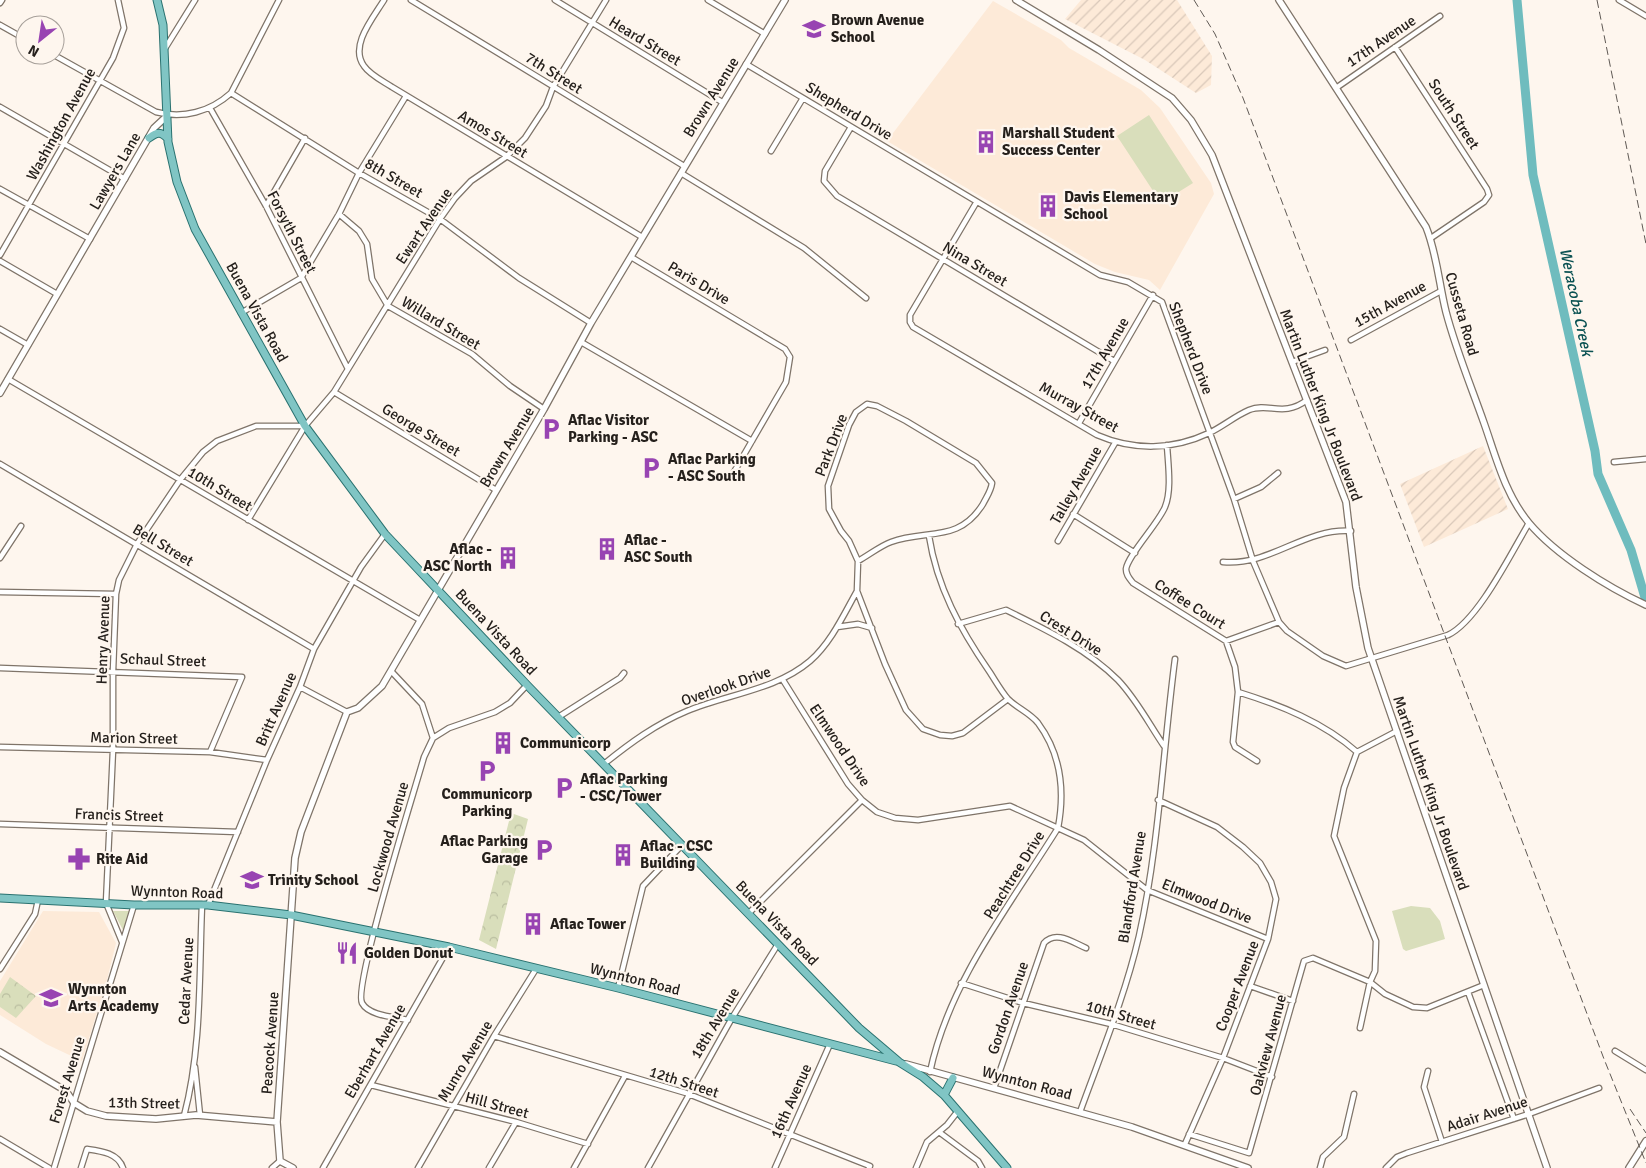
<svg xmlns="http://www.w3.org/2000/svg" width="1646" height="1168" viewBox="0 0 1646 1168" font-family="Signika,sans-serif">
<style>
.industrial{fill:url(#industrial-furrows)}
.built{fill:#fdead8}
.grass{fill:#d9debb}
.park{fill:url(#park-crowns)}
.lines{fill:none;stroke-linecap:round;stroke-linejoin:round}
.river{stroke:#6fbcbe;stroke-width:9}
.street-casing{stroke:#7f7469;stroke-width:7}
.secondary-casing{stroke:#7f7469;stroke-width:8}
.primary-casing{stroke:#2a7270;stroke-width:9}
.street{stroke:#fff;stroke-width:4.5}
.secondary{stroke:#fff;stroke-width:5.5}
.primary{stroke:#80c5c4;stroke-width:7}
.rail{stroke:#5f5954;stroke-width:1;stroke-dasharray:8 4;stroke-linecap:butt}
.labels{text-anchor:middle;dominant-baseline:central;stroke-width:4.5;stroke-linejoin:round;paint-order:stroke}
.poi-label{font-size:15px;font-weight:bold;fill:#25201c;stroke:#fef6ee;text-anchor:start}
.street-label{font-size:15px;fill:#25201c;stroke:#fef6ee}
.water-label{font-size:16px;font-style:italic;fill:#0a5152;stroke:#fef6ee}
</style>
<defs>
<pattern id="industrial-furrows" width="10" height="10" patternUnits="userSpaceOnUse" patternTransform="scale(1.25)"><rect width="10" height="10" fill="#fdead8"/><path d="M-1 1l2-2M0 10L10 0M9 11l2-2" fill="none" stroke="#d9c8b9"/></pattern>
<pattern id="park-crowns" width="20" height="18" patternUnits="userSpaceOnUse" patternTransform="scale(1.25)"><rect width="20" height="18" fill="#d9debb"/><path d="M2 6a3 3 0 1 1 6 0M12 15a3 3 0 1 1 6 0" fill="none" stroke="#babea0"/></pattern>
</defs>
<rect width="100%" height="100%" fill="#fef6ee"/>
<path class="industrial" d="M 1081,0 L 1177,0 L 1212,56 L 1211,85 L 1196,93 L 1145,60 L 1065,19 Z
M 1483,446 L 1508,509 L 1424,547 L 1400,484 Z"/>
<path class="built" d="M 993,1 L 1061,40 L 1069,48 L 1141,90 L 1160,108 L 1211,183 L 1214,194 L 1160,290 L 1149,280 L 1115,272 L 1095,264 L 887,141 Z
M 43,911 L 99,912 L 116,943 L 107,980 L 82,1061 L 46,1044 L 0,1015 L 0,981 Z"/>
<path class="grass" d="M 1149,115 L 1193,183 L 1161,203 L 1117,136 Z
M 1411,906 L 1430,908 L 1440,921 L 1445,939 L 1406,951 L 1403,949 L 1392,911 Z
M 113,911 L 130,911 L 124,932 Z"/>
<path class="park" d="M 511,813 L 528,819 L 496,949 L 479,940 Z
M 10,977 L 36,996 L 16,1018 L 0,1007 L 0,994 Z"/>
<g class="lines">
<path class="river" d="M 1517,0 L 1533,175 L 1595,451 L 1598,474 L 1631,550 L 1646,601"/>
<defs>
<path id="street" d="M 384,0 C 373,18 349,46 364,66 C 370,75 383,81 392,87 L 642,237
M 411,0 L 684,166
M 555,0 L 722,102
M 708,0 L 765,34
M 1619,0 L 1646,16
M 0,3 L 2,0
M 0,25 L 25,39
M 1395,47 L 1487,189 L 1489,195 L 1484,202 L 1431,238
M 164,50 L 195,0
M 54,55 L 156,112 C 183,119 210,112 231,93 L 279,0
M 746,64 L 1100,275 L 1128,282 L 1162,302 L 1234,499 L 1253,561 L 1279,622 L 1287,631 L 1323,656 L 1346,666 L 1448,635 C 1478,621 1511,553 1529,523
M 1336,88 L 1440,16
M 231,93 L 359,173 L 440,219 L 519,278 L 591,323
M 0,107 L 125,179
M 210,108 L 266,206 L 348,369
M 851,127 L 825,171 L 824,181 L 837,196 L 1114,361
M 771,151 L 803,98
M 681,173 L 804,248 L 866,298
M 0,189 L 90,239
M 976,203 L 910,315 L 910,322 L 913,327 L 1097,435 C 1134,451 1173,450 1209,433 C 1222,427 1235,416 1249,410 C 1269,402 1283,418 1307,400
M 266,206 L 305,138
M 339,214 L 359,231 L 367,244 L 372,279 L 388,306 L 472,354 L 510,386 L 544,409
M 0,255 L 113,58 L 124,28 L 118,0
M 631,257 L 785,349 L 790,357 L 786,382 L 734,472
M 0,261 L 57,294
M 241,313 L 301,278 L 339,214 L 359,173 L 406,96
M 0,329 L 28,345
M 1351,340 L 1441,291
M 581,342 L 752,441
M 1292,362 L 1325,350
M 8,379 L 420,620
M 334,392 L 496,490
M 1079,423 L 1153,295
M 1167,445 C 1168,464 1172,490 1165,507 C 1158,524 1128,555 1126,569 C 1126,575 1129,578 1133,583 L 1226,641 L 1279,622
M 1614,462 L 1646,459
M 0,464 L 314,649
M 1234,499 L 1261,487 L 1278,473
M 1073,514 L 1135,553
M 248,520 L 305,426 L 334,392 L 440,219 L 455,198 L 471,181 L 506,157 L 525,138 L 546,106 L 553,87 L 606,0
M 929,536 C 937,587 960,629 989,671 C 995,680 1001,691 1008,699 C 1017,708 1030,713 1038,723 C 1061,754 1065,791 1058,828 C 1010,905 949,982 930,1072
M 1058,541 L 1115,443
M 0,558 L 21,526
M 858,561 C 869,555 880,546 891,542 C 927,529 959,543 983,504 C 987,496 991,491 992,483 L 976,463 L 906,421 L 877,406 L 867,404 L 856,412 L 849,425 L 828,486 L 829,509 L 841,531 L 849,541 L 858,561 L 857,591 L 885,664 L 906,710 L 923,729 L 940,735 L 952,736 L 963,733 L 1008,699
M 1223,562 C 1271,566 1303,528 1351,531
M 0,592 L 116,594
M 958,624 L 1006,610 C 1045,629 1087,649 1118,680 C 1137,700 1149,724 1164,746
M 837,627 L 858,624 L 872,628
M 1226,641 L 1235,667 L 1238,692 L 1233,742 L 1235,747 L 1257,761
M 0,668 L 242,677 L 210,752
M 391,671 L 422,704 L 433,738
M 783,680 L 848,784 L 862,800 L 877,812 L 895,818 L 918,820 L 1010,806 L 1084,840 L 1147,890 L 1268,939
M 300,687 L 347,712
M 1238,692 C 1280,705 1323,722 1357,752
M 560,716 L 620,678 L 624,673
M 0,747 L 210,752 L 267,760
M 604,764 C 630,743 656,724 687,711 C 728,694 776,690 810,661 C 831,643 844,614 857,591
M 1158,800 L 1217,827 L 1243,847 L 1260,863 L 1271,882 L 1276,899 L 1268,939 L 1223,1058 L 1185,1144
M 0,824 L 238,832
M 208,905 L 267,760 L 300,687 L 314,649 L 361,567 L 385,534
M 749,913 L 862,800
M 122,942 L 106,903 L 113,750 L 113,671 L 116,594 L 119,580 L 137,544 L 180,480 L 203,452 L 217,441 L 256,426 L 305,426
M 0,969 L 35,914 L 38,900
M 961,983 L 1023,1003 L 1111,1024 L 1223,1058 L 1272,1077
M 1250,986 L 1293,1001
M 618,988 L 643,886 L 682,845
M 1468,992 L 1514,1119
M 408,1020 C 395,1017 369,1016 362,1003 C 353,986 415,789 424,757 L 433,738 L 449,728 L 495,712 L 510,703 L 527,685
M 1360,1028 L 1370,982 L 1375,971 L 1376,941 L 1334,836 L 1344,788 L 1357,752 L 1397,731
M 494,1036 L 686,1093 L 857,1161 L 870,1166 L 869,1168
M 1615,1051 L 1646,1070
M 195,1067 L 200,1115
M 1428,1071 L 1424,1087 L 1442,1142
M 371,1085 L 516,1122 L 588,1144
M 994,1088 L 1044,943 C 1056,930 1072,942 1086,948
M 1080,1112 C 1101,1054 1125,996 1139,936 C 1159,847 1163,750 1175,659
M 184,1116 C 202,1048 199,974 202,905
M 939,1132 L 978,1161 L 982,1168
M 1189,1134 L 1249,1153 L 1304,961 L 1313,958 L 1370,982 L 1385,994 L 1413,1007 L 1427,1008 L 1484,985
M 0,1139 L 49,1168
M 54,1168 L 134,905
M 81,1168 L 87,1149 C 101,1151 118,1153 123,1168
M 272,1168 L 280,1161
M 323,1168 L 449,947
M 418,1168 L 494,1036 L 536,969
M 489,1168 L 516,1122
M 574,1168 L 625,1076
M 648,1168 L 732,1018 L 778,944
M 775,1168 L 830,1044
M 916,1168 L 927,1142 L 947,1125 L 958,1111
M 1320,1168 L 1323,1157 L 1344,1137 L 1354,1094
M 1386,1168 L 1397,1157 L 1407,1153 L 1529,1114 L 1599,1088"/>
<path id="secondary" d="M 1016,0 L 1099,50 L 1172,98 L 1191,120 L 1212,155 L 1346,502 L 1356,587 L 1368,648 L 1547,1168
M 1279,0 L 1426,227 C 1437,254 1439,284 1446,312 C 1456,350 1471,386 1484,423 C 1496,457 1505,494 1529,523 C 1556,555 1607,587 1646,605
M 0,393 L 154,128 L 168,115
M 0,1052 L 66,1091 L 74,1103 L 87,1111 L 106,1116 L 156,1119 L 196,1115 L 277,1122
M 906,1064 L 1132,1127 L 1248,1168
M 293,1168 L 280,1161 L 277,1122 L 295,858 L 301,832 L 347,712 L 358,708 L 382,686 L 544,409 L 591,323 L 785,0
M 1629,1168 L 1646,1141"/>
<path id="primary" d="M 157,0 L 163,25 L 168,142 L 177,182 L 195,229 L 305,426 L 385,534 L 527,685 L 859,1028 L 899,1062 L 923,1077 L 944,1095 L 1007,1168
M 149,138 C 157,132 161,131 168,139
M 0,898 L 134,905 L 208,905 L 291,915 L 449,947 L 618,988 L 896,1061
M 944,1095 L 953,1078"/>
</defs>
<use href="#street" class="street-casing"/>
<use href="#secondary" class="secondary-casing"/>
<use href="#primary" class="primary-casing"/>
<use href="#street" class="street"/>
<use href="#secondary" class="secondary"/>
<use href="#primary" class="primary"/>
<path class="rail" d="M 1194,0 L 1215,34 L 1243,98 L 1604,1059 L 1646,1163
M 1597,0 L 1646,244
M 1630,1109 L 1646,1133"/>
</g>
<defs>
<symbol id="school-bare" viewBox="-9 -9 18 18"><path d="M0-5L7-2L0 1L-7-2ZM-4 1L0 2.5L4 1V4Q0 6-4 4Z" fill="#9844b2" stroke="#fef6ee" stroke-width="2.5" paint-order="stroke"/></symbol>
<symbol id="building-bare" viewBox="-9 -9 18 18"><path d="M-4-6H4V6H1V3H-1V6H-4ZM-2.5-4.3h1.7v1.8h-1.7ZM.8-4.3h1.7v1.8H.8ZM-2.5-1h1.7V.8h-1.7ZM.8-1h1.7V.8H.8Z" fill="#9844b2" stroke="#fef6ee" stroke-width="2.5" paint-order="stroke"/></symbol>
<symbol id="parking-bare" viewBox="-9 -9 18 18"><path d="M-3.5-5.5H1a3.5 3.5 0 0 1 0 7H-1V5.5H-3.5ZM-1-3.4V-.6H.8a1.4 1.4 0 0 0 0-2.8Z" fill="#9844b2" stroke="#fef6ee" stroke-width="2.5" paint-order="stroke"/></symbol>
<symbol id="pharmacy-bare" viewBox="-9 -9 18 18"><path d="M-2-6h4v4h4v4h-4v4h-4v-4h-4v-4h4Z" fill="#9844b2" stroke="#fef6ee" stroke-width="2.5" paint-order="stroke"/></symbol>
<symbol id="restaurant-bare" viewBox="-9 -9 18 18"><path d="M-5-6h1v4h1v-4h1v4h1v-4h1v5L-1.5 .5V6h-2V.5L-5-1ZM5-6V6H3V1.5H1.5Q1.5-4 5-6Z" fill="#9844b2" stroke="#fef6ee" stroke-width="2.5" paint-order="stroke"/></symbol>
</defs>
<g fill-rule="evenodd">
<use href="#school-bare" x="798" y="13" width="32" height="32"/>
<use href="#building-bare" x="970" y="126" width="32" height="32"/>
<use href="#building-bare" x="1032" y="190" width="32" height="32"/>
<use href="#parking-bare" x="535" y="413" width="32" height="32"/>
<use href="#parking-bare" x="635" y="452" width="32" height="32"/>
<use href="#building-bare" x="591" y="533" width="32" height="32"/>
<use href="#building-bare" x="492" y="542" width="32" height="32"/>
<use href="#building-bare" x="487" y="727" width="32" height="32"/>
<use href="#parking-bare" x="471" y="755" width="32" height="32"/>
<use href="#parking-bare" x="548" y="772" width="32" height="32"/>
<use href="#parking-bare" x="528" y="834" width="32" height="32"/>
<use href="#building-bare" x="607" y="839" width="32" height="32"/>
<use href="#pharmacy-bare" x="63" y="843" width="32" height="32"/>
<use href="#school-bare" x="236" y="864" width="32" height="32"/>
<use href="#building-bare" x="517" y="908" width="32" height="32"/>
<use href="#restaurant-bare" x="331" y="937" width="32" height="32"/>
<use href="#school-bare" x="35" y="982" width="32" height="32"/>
</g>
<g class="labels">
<g class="poi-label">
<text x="831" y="20">Brown Avenue<tspan x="831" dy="17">School</tspan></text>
<text x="1002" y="133">Marshall Student<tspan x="1002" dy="17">Success Center</tspan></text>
<text x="1064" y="197">Davis Elementary<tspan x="1064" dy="17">School</tspan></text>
<text x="568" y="420">Aflac Visitor<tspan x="568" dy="17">Parking - ASC</tspan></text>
<text x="668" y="459">Aflac Parking<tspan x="668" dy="17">- ASC South</tspan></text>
<text x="624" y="540">Aflac -<tspan x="624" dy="17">ASC South</tspan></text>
<text x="492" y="549" text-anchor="end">Aflac -<tspan x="492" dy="17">ASC North</tspan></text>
<text x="520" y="743">Communicorp</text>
<text x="580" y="779">Aflac Parking<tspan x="580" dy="17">- CSC/Tower</tspan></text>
<text x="487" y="794" text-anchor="middle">Communicorp<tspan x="487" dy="17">Parking</tspan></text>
<text x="528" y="841" text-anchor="end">Aflac Parking<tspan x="528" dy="17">Garage</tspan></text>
<text x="640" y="846">Aflac - CSC<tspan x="640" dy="17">Building</tspan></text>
<text x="96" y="859">Rite Aid</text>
<text x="268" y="880">Trinity School</text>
<text x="550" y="924">Aflac Tower</text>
<text x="364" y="953">Golden Donut</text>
<text x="68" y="989">Wynnton<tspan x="68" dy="17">Arts Academy</tspan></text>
</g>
<g class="street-label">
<text transform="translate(645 41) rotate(31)">Heard Street</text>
<text transform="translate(1381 41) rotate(-34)">17th Avenue</text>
<text transform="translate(554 73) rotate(32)">7th Street</text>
<text transform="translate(711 97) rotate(-58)">Brown Avenue</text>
<text transform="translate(849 111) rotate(31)">Shepherd Drive</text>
<text transform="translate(1454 114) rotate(57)">South Street</text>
<text transform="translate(61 124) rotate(-61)">Washington Avenue</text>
<text transform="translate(493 134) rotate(31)">Amos Street</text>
<text transform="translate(115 171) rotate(-60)">Lawyers Lane</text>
<text transform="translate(394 178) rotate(30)">8th Street</text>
<text transform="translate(424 226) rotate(-56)">Ewart Avenue</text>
<text transform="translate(292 232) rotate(63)">Forsyth Street</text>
<text transform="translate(975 264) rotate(31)">Nina Street</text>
<text transform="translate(699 283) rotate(31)">Paris Drive</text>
<text transform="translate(1390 304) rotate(-29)">15th Avenue</text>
<text transform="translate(257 312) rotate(61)">Buena Vista Road</text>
<text transform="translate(1462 314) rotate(74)">Cusseta Road</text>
<text transform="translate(441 323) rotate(31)">Willard Street</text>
<text transform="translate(1191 348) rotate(69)">Shepherd Drive</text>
<text transform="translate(1105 353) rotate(-60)">17th Avenue</text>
<text transform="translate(1321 405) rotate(69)">Martin Luther King Jr Boulevard</text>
<text transform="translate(1079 407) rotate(29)">Murray Street</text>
<text transform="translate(421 430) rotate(31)">George Street</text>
<text transform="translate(831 445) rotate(-69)">Park Drive</text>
<text transform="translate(507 447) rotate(-59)">Brown Avenue</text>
<text transform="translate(1076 485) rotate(-60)">Talley Avenue</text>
<text transform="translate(220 489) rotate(31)">10th Street</text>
<text transform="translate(163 545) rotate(31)">Bell Street</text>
<text transform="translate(1190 604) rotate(32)">Coffee Court</text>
<text transform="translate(496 632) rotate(47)">Buena Vista Road</text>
<text transform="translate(1071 633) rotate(32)">Crest Drive</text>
<text transform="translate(103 640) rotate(-88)">Henry Avenue</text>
<text transform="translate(163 660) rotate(2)">Schaul Street</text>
<text transform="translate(726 686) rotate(-19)">Overlook Drive</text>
<text transform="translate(276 709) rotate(-66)">Britt Avenue</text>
<text transform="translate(134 738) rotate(1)">Marion Street</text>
<text transform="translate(840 745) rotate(56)">Elmwood Drive</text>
<text transform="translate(1431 793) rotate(71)">Martin Luther King Jr Boulevard</text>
<text transform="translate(119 815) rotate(2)">Francis Street</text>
<text transform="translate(388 837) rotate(-74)">Lockwood Avenue</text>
<text transform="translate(1014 875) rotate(-58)">Peachtree Drive</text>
<text transform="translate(1132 887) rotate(-81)">Blandford Avenue</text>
<text transform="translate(177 892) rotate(2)">Wynnton Road</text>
<text transform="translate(1207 901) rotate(22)">Elmwood Drive</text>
<text transform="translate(777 923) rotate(46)">Buena Vista Road</text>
<text transform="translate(635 979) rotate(14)">Wynnton Road</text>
<text transform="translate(186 981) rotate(-87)">Cedar Avenue</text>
<text transform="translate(1237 986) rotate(-69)">Cooper Avenue</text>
<text transform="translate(1008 1008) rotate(-71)">Gordon Avenue</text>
<text transform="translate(1121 1015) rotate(16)">10th Street</text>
<text transform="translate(715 1023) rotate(-59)">18th Avenue</text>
<text transform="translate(270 1043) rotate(-86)">Peacock Avenue</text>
<text transform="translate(1268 1045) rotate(-75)">Oakview Avenue</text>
<text transform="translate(375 1051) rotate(-60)">Eberhart Avenue</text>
<text transform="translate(465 1061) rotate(-59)">Munro Avenue</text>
<text transform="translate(67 1080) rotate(-73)">Forest Avenue</text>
<text transform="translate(684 1082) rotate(18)">12th Street</text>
<text transform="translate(1027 1083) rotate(15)">Wynnton Road</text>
<text transform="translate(791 1101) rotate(-66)">16th Avenue</text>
<text transform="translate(144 1103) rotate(1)">13th Street</text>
<text transform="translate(497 1105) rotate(15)">Hill Street</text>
<text transform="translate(1487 1114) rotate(-18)">Adair Avenue</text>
</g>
<g class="water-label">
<text transform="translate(1576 302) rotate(78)">Weracoba Creek</text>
</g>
</g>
<g transform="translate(40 40) rotate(210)"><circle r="24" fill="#fef6ee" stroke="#a7a09a"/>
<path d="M0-4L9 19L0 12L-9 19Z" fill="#9844b2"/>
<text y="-8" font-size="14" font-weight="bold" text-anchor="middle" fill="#25201c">N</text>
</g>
</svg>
